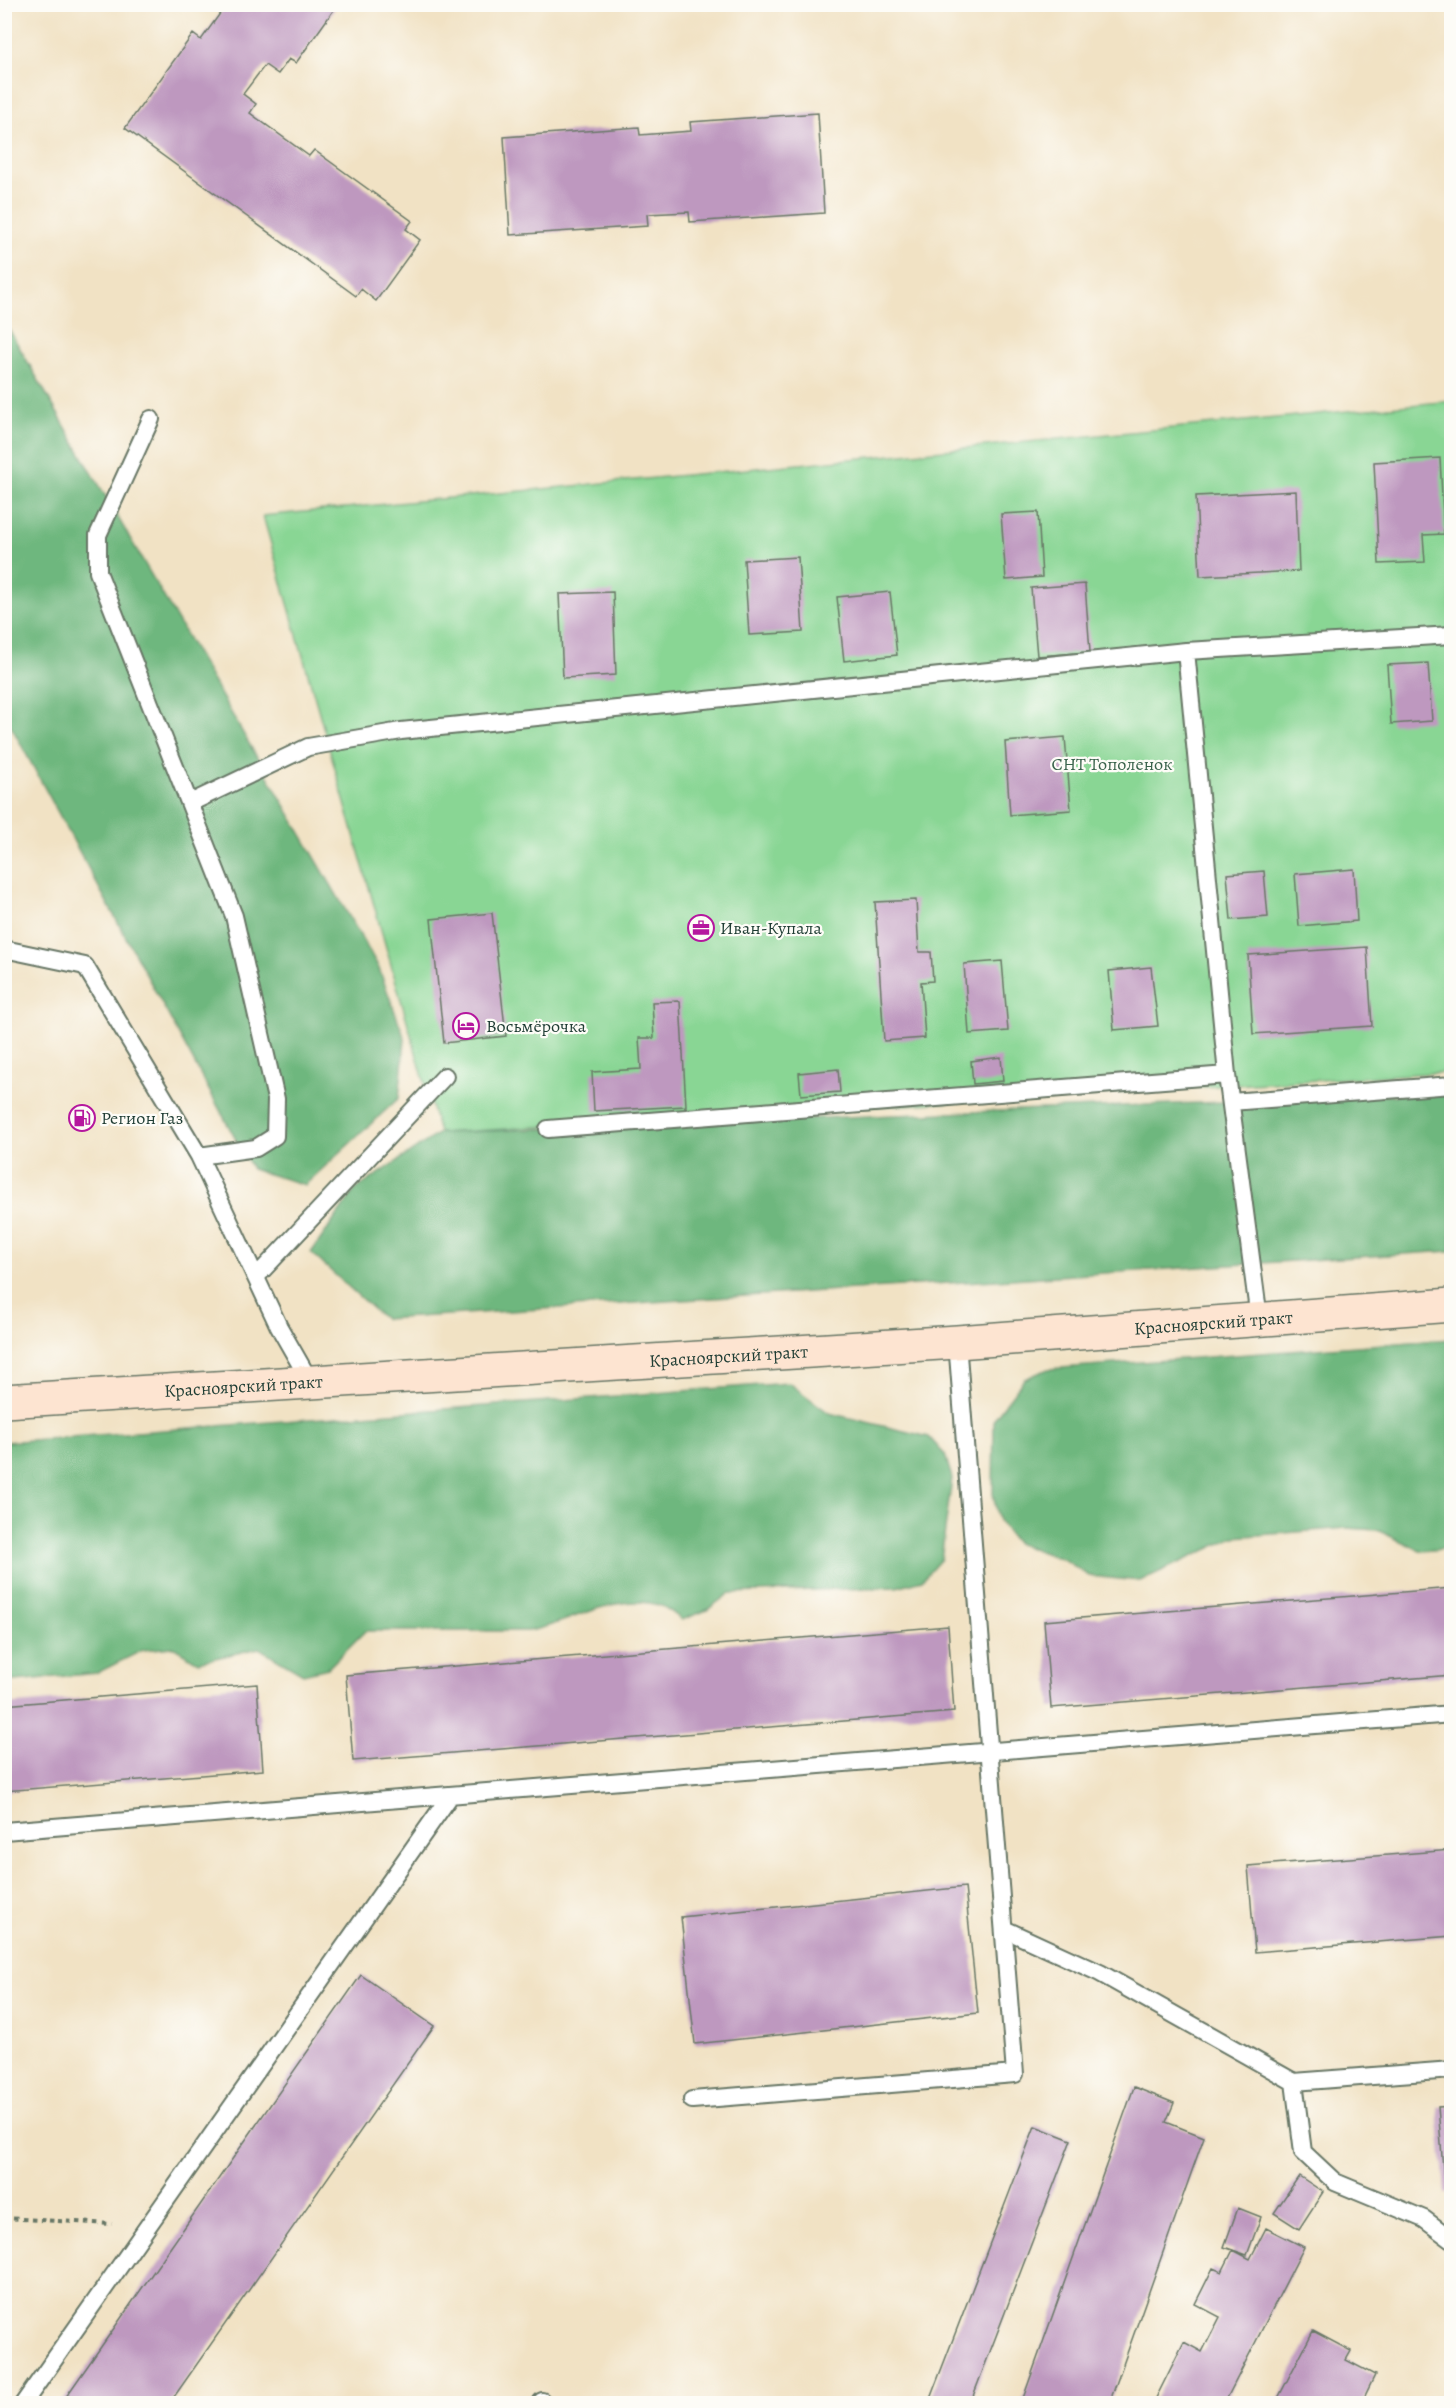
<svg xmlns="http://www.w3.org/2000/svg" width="1456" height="2408" viewBox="0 0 1456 2408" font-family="Alegreya,serif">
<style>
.green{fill:#89d694;stroke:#548a64;stroke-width:1.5}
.forest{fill:#6eb77e;stroke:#467a59;stroke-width:1.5}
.building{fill:#be98bf}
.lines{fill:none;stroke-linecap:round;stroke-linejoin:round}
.service-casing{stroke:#687766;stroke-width:20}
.secondary-casing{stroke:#687766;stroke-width:36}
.path{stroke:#687766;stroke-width:4;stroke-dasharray:4.5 4.5;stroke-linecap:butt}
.service{stroke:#fff;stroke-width:16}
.secondary{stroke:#fde4d1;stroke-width:33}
.labels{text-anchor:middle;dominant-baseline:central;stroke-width:4.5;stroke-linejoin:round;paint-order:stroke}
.park-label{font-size:18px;fill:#3a634c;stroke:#fdfcf7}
.poi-label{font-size:18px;fill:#1f3d34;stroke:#fdfcf7;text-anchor:start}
.street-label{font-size:18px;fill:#1f3d34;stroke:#fdfcf7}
</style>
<rect width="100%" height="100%" fill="#fdfcf7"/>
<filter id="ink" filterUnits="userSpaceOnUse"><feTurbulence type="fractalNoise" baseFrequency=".0167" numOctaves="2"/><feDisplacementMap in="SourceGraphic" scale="12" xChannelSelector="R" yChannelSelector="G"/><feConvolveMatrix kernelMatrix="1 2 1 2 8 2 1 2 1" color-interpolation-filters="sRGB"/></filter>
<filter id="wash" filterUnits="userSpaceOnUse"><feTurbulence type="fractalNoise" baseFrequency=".008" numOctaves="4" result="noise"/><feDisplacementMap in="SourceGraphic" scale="24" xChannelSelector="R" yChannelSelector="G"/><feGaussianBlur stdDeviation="1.35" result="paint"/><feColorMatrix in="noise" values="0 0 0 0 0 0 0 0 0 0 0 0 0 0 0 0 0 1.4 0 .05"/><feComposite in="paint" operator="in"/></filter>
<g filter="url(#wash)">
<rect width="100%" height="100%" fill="#f1e2c4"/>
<path class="green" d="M 1451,401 L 1451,1072 L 439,1133 L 263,516 Z"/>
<path class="forest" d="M 4,321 L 378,966 L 405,1039 L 399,1098 L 305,1185 L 252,1169 L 5,715 Z
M 1451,1093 L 1451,1251 L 384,1319 L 311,1253 L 355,1190 L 439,1133 Z
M 1451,1339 L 1451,1548 L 1422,1551 L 1377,1530 L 1347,1528 L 1234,1537 L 1140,1581 L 1089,1576 L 1065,1560 L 1016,1543 L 999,1521 L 993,1494 L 994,1419 L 1024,1379 L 1048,1369 Z
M 789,1383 L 829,1413 L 929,1437 L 945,1455 L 952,1478 L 941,1559 L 922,1580 L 897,1587 L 730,1593 L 707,1610 L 682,1620 C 675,1615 667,1607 659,1605 C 614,1592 571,1623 529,1631 L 365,1631 L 328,1668 L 303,1674 L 259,1648 L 198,1662 L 173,1647 L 143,1650 L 97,1673 L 5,1682 L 5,1442 Z"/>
<g id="blocks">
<path class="building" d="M 218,4 L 338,4 L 296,63 L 289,59 L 278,74 L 265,65 L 243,94 L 256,104 L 250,113 L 309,156 L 314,150 L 412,221 L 406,229 L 420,240 L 376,301 L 361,289 L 356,296 L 125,128 L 193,34 L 201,40 L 224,8 Z
M 818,113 L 824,213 L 690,222 L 689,212 L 647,214 L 648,226 L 510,235 L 504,137 L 639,127 L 640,135 L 691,131 L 690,122 Z
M 1440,458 L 1444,534 L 1423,535 L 1425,562 L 1379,564 L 1374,462 Z
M 1296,491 L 1299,571 L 1200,576 L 1196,496 Z
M 1038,512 L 1042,577 L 1006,580 L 1001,514 Z
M 798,557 L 803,632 L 749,635 L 744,560 Z
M 1085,584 L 1090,652 L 1037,656 L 1031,588 Z
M 613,592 L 616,675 L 563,678 L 559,594 Z
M 890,592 L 897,655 L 844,661 L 837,597 Z
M 1428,663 L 1432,721 L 1391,724 L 1387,665 Z
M 1065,737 L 1071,810 L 1010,815 L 1005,742 Z
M 1354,869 L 1357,921 L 1299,926 L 1295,874 Z
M 1264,871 L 1268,917 L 1231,920 L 1227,874 Z
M 916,900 L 919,952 L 931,952 L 933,981 L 921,982 L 925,1038 L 884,1041 L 875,902 Z
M 492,913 L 506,1036 L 444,1043 L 431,919 Z
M 1367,947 L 1372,1026 L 1253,1034 L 1248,955 Z
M 1002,961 L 1008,1031 L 969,1034 L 964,964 Z
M 1151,967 L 1158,1026 L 1114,1030 L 1109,971 Z
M 680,1001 L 686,1106 L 594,1111 L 592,1072 L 641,1069 L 639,1038 L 654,1038 L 652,1002 Z
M 1001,1057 L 1003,1081 L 973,1084 L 971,1061 Z
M 838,1069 L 840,1092 L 801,1095 L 799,1073 Z
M 1452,1588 L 1452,1675 L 1051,1708 L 1044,1621 Z
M 948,1626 L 954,1712 L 353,1761 L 346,1675 Z
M 257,1684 L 263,1770 L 4,1791 L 4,1705 Z
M 1452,1850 L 1452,1936 L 1255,1952 L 1248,1866 Z
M 965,1887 L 978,2013 L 695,2044 L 681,1917 Z
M 361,1975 L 434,2026 L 169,2404 L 61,2404 Z
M 1134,2087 L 1174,2103 L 1166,2122 L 1204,2137 L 1109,2404 L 1021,2404 Z
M 1452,2106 L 1452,2192 L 1445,2193 L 1438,2107 Z
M 1035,2126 L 1071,2140 L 970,2404 L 928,2404 Z
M 1299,2176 L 1323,2192 L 1299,2229 L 1274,2213 Z
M 1238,2208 L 1261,2217 L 1247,2255 L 1224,2247 Z
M 1266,2228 L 1304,2247 L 1224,2404 L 1153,2404 L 1184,2342 L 1202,2352 L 1220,2317 L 1195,2304 L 1213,2268 L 1222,2272 L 1233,2250 L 1250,2259 Z
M 1313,2331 L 1351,2351 L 1346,2360 L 1375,2375 L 1361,2404 L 1275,2404 Z"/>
</g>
</g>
<g filter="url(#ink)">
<use href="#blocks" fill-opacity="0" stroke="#687766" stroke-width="1.5"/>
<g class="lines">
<defs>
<path id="service" d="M 151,419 L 98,535 L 98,572 L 234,916 L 276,1099 L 275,1136 L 256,1148 L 199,1156
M 1186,651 L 1227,1075 L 1259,1319
M 190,803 L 308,747 L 401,731 L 1186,651 L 1452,635
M 4,949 L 85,966 L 199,1156 L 279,1327 L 311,1383
M 1231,1102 L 1452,1085
M 548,1129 L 1227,1075
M 257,1276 L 445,1076
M 4,1831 L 1452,1714
M 1004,1929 L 1100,1973 L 1294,2082 L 1303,2152 L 1335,2182 L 1424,2219 L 1452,2240
M 1294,2082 L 1452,2070
M 692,2100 L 1015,2074 L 957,1342
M 23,2404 L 450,1796
M 540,2404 L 542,2401"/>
<g id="secondary">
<path id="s1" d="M 4,1401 L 957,1342 L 1452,1305"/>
</g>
</defs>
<use href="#service" class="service-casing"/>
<use href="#secondary" class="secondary-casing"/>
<path class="path" d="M 4,2218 L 112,2224"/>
<use href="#service" class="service"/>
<use href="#secondary" class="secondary"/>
</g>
</g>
<defs>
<symbol id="office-ring" viewBox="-11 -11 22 22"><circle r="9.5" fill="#fdfcf7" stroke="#b5179e" stroke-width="1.5"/><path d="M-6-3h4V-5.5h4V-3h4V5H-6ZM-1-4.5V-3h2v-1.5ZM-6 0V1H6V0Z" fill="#b5179e"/></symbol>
<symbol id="hotel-ring" viewBox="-11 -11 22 22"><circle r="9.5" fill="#fdfcf7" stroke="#b5179e" stroke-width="1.5"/><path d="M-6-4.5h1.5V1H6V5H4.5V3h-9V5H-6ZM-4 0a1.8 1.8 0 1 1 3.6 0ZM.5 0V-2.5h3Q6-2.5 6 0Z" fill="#b5179e"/></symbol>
<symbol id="fuel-ring" viewBox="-11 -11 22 22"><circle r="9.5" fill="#fdfcf7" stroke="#b5179e" stroke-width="1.5"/><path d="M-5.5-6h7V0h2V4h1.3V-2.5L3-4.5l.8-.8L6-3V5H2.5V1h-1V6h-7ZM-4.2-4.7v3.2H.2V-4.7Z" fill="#b5179e"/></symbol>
</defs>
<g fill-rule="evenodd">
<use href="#office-ring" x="686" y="913" width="30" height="30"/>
<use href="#hotel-ring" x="451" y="1011" width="30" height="30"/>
<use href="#fuel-ring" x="67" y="1103" width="30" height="30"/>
</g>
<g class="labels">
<g class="park-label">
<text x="1112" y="764">СНТ Тополенок</text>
</g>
<g class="poi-label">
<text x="720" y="928">Иван-Купала</text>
<text x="486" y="1026">Восьмёрочка</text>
<text x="101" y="1118">Регион Газ</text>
</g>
<g class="street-label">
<text stroke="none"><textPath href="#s1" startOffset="1212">Красноярский тракт</textPath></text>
<text stroke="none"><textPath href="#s1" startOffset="726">Красноярский тракт</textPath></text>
<text stroke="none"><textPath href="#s1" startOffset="240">Красноярский тракт</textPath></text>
</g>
</g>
<rect width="1456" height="2408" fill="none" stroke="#fdfcf7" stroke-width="24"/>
</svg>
